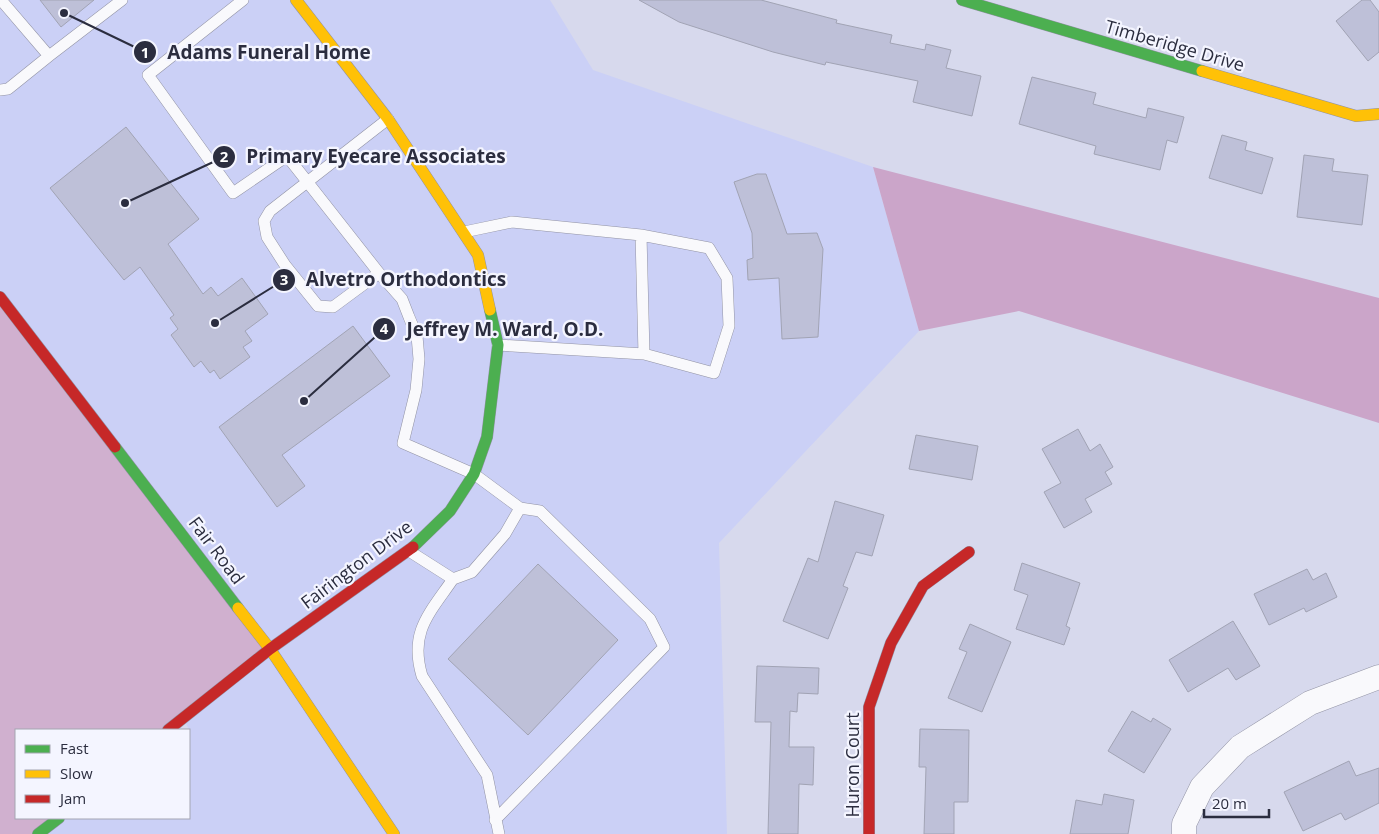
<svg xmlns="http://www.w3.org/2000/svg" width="1379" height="834" viewBox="0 0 1379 834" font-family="'Open Sans',sans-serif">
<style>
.built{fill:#cbd0f6}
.green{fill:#d0b0cf}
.forest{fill:#cba5c9}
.building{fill:#bec0d8;stroke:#a1a3b4}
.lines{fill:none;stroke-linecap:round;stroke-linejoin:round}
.lane-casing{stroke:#9293a4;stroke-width:12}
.street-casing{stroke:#9293a4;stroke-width:25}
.fast-casing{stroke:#9293a4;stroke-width:12}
.slow-casing{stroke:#9293a4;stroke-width:12}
.jam-casing{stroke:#9293a4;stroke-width:12}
.lane{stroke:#f9f9fc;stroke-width:11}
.street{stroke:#f9f9fc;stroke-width:24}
.fast{stroke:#4caf50;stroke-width:11}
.slow{stroke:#ffc107;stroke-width:11}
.jam{stroke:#c62828;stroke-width:11}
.labels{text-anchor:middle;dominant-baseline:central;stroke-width:4.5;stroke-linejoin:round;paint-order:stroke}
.street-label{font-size:18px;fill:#2b2d3f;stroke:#f4f5ff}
.leader{fill:none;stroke:#2b2d3f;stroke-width:2}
.callout-dot{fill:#2b2d3f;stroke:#f4f5ff;stroke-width:2}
.mark-label{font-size:15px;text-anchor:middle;font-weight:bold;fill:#fff}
.callout-label{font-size:19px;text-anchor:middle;font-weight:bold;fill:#2b2d3f;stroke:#f4f5ff;stroke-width:4.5;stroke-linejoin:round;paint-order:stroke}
</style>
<rect width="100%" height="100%" fill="#d7d9ed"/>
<path class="built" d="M 0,0 L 550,0 L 593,70 L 873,167 L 919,331 L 719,543 L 727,834 L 38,834 L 59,818 L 189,818 L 189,730 L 0,297 Z"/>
<path class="green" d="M 0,297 L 270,649 L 168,730 L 16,730 L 16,818 L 59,818 L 38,834 L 0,834 Z"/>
<path class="forest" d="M 873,167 L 1379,298 L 1379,423 L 1019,311 L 919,331 Z"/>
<path class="building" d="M 40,0 L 94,0 L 61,27 Z
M 639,0 L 761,0 L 837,20 L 836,23 L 892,35 L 890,43 L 925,50 L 926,44 L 951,50 L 946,68 L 981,76 L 972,116 L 913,102 L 918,81 L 826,62 L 825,65 L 773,52 L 679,22 Z
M 1362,0 L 1370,0 L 1379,12 L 1379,52 L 1368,61 L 1336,21 Z
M 1032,77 L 1096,93 L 1093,104 L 1146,118 L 1148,108 L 1184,117 L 1177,143 L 1167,140 L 1160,170 L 1094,154 L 1096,146 L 1019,124 Z
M 126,127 L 199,219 L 168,244 L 203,294 L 211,287 L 218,296 L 242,278 L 268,314 L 245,331 L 252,341 L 243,347 L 250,357 L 220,379 L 214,370 L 210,373 L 201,361 L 194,367 L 171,335 L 178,329 L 170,318 L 174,315 L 140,267 L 124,280 L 50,188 Z
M 1222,135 L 1247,142 L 1245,150 L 1273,158 L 1262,194 L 1209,178 Z
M 1304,155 L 1334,159 L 1332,171 L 1368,175 L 1362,225 L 1297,217 Z
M 757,174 L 766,174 L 787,234 L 817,233 L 823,249 L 818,337 L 782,339 L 779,278 L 748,280 L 747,260 L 753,258 L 752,233 L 734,182 Z
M 353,326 L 390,376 L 282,455 L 305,486 L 277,507 L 219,427 Z
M 1078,429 L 1090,451 L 1100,444 L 1113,467 L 1105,472 L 1112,484 L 1085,499 L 1092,512 L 1064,528 L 1044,492 L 1061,483 L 1042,449 Z
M 916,435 L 978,446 L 972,480 L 909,469 Z
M 835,501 L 884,515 L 872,556 L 856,552 L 843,586 L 848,588 L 828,639 L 783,621 L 808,558 L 818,562 Z
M 1022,563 L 1080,583 L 1066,626 L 1070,628 L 1064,645 L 1016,629 L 1028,595 L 1014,590 Z
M 538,564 L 618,640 L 528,735 L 448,659 Z
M 1307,569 L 1313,580 L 1326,573 L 1337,597 L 1306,612 L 1304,608 L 1269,625 L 1254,594 Z
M 1233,621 L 1260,666 L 1236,680 L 1228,668 L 1188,692 L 1169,660 Z
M 970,624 L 1011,642 L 982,712 L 948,698 L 967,652 L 959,649 Z
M 757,666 L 819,668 L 818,694 L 798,693 L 797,712 L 790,711 L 789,747 L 814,747 L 813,785 L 799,784 L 798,834 L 768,834 L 771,722 L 755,722 Z
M 1132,711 L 1151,722 L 1153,718 L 1171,729 L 1144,773 L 1108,751 Z
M 920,729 L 969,730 L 968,802 L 954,802 L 954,834 L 924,834 L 926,767 L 919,767 Z
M 1349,761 L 1356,776 L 1379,768 L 1379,803 L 1345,820 L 1341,813 L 1303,831 L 1284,792 Z
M 1104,794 L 1134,800 L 1128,834 L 1070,834 L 1076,800 L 1102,805 Z"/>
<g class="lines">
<defs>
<path id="lane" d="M 1,0 L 49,56 L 122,0
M 243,0 L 148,75 L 233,193 L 287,156 L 379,273 L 402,299 L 409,317 L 417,336 L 419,359 L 416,390 L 403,443 L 474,474 L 520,508 L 505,534 L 472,572 L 453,579 L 409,551
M 0,90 L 8,89 L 49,56
M 464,232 L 512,222 L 641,235 L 644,354 L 498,345
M 641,235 L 709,248 L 727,278 L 729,326 L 714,373 L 644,354
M 379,273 L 333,307 L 318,306 L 285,265 L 267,237 L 264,221 L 270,211 L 388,119
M 453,579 C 429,614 409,632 422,676 L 487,775 L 499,834
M 495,820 L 664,647 L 650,619 L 540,511 L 520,508"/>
<path id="street" d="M 1184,834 L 1184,824 L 1202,787 L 1240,747 L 1310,703 L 1379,677"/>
<path id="fast" d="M 962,0 L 1202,71
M 115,447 L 238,608
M 413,547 L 450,511 L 474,474 L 487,437 L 498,345 L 490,310
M 38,834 L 59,818"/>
<path id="slow" d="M 296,0 L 388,119 L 478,255 L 490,310
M 1202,71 L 1356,116 L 1379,114
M 238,608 L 270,649 L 394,834"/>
<path id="jam" d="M 0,297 L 115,447
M 168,730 L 270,649 L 413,547
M 869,834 L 869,707 L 891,643 L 923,586 L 969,552"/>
</defs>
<use href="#lane" class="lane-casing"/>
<use href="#street" class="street-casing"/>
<use href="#fast" class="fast-casing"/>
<use href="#slow" class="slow-casing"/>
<use href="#jam" class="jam-casing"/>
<use href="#lane" class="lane"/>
<use href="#street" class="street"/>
<use href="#fast" class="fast"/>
<use href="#slow" class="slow"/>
<use href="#jam" class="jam"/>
</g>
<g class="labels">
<g class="street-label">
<text transform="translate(1175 45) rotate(16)">Timberidge Drive</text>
<text transform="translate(217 550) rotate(53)">Fair Road</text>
<text transform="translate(356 564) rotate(-37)">Fairington Drive</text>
<text transform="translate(852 765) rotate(-90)">Huron Court</text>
</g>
</g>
<path class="leader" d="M64 13L145 52M125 203L224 157M215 323L284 280M304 401L384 329"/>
<g class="callout-dot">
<circle cx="64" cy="13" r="5"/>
<circle cx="125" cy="203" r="5"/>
<circle cx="215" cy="323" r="5"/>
<circle cx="304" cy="401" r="5"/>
<circle cx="145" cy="52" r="12"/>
<circle cx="224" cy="157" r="12"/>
<circle cx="284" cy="280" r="12"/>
<circle cx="384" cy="329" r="12"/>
</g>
<g class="mark-label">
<text x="145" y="58">1</text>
<text x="224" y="162">2</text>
<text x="284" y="285">3</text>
<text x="384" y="334">4</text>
</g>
<g class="callout-label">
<text x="269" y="59">Adams Funeral Home</text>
<text x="376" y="163">Primary Eyecare Associates</text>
<text x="406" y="286">Alvetro Orthodontics</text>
<text x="505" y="336">Jeffrey M. Ward, O.D.</text>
</g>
<rect x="15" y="729" width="175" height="90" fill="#f4f5ff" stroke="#a4a5b2"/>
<rect x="25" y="745" width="25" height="8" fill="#4caf50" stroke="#a4a5b2"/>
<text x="60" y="754" font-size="15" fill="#2b2d3f">Fast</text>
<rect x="25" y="770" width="25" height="8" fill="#ffc107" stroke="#a4a5b2"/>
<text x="60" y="779" font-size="15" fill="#2b2d3f">Slow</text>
<rect x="25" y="795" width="25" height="8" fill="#c62828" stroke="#a4a5b2"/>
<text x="60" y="804" font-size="15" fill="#2b2d3f">Jam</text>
<path d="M1204 809v8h65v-8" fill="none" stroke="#2b2d3f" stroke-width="2.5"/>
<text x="1212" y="809" font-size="15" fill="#2b2d3f" stroke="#f4f5ff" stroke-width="4" paint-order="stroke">20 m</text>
</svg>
